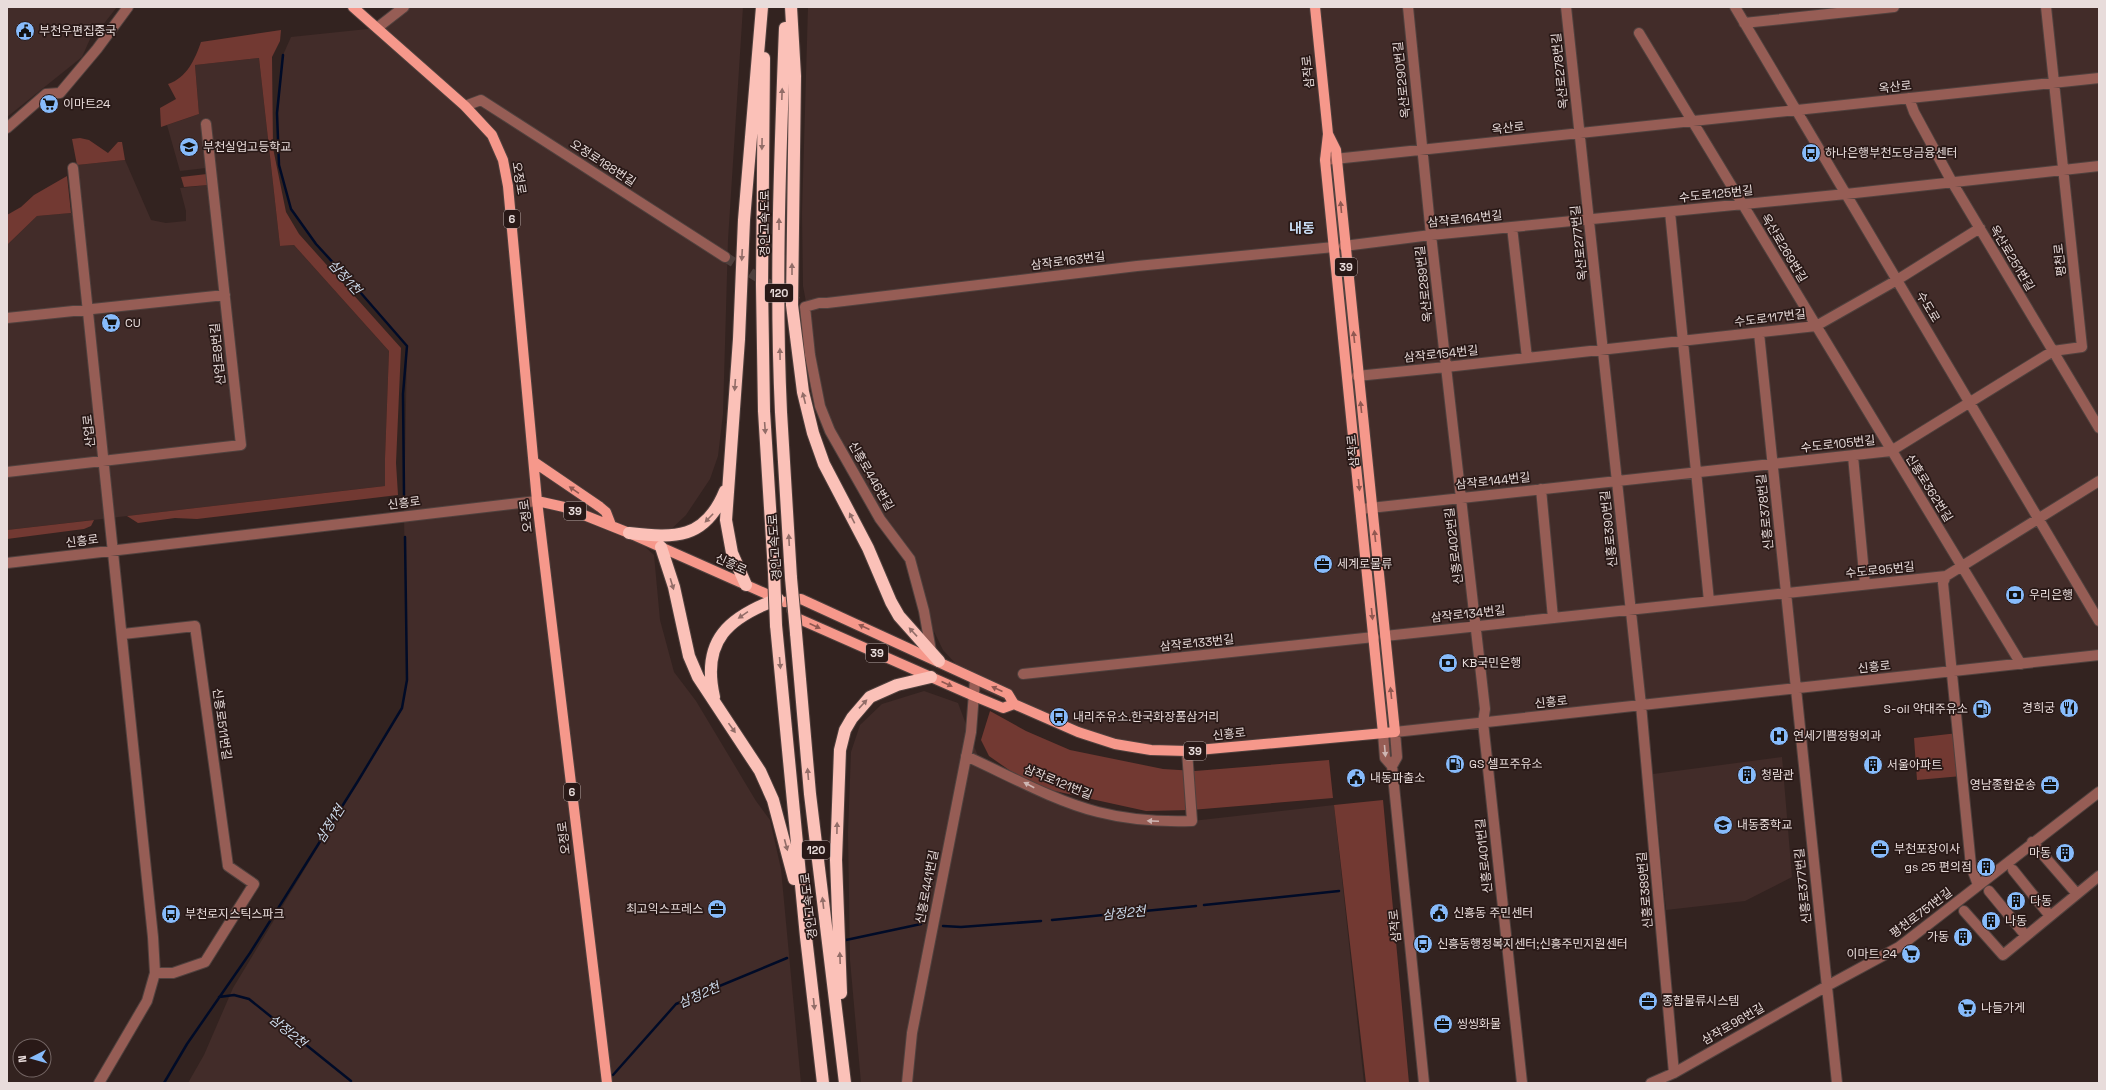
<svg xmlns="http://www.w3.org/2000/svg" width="2106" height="1090" viewBox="0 0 2106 1090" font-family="'Space Grotesk','Noto Sans KR',sans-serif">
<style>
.built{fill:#422c29}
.green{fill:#723932}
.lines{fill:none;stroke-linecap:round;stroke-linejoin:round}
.stream{stroke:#000b27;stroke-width:2.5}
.minor-tunnel{stroke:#4e3f3c;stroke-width:10;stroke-dasharray:10 5;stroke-linecap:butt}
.minor-casing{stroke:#50413e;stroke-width:12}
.major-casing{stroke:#50413e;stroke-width:12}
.highway-casing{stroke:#50413e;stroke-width:14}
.minor{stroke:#965d55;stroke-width:10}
.major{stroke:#f6988b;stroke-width:10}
.highway{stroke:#fbc1b8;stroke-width:12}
.highway-bridge-casing{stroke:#50413e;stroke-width:14;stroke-linecap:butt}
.highway-bridge{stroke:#fbc1b8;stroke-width:12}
.oneway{fill:#926d68}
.oneway2{fill:#905851}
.oneway3{fill:#cfb6b3}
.labels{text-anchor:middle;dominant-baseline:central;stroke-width:3.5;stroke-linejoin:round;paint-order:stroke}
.shield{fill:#291917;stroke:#afa2a0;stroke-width:1}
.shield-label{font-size:11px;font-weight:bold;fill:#e8dcdb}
.poi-label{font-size:12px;fill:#e8dcdb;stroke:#291917;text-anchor:start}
.street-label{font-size:12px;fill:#e8dcdb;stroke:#291917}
.water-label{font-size:13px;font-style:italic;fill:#cfddee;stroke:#291917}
.quarter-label{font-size:14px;font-weight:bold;fill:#c8dcf4;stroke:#291917}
</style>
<rect width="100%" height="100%" fill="#332320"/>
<path class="built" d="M 7,7 L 117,7 L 102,26 L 94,30 L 82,57 L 7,117 Z
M 404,7 L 743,7 L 728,240 L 723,414 L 718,456 L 710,479 L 686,515 L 663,537 L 630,533 L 654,555 L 660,620 L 674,672 L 696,701 L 756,801 L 770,820 L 781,869 L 801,1083 L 188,1083 L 204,1055 L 233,988 L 402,708 L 407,680 L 404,516 L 407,347 L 316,244 L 291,209 L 279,165 L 277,113 L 283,55 L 291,37 L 377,28 Z
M 808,7 L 2099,7 L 2099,655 L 1389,733 L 1151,750 L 1078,732 L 979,689 L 943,650 L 924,611 L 910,559 L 830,431 L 803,286 L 802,213 Z
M 259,58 L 280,246 L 294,245 L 389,351 L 385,458 L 385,486 L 7,530 L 7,245 L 37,216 L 82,212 L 77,165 L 125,160 L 151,220 L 166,223 L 186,221 L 186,211 L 180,188 L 208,185 L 206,168 L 180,171 L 167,125 L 199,114 L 195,65 Z
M 924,691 L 958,703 L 979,759 L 1015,779 L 1129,820 L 1192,821 L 1334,805 L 1364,1083 L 861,1083 L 850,960 L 848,833 L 851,752 L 860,725 L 882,704 Z
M 1782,757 L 1792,877 L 1745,901 L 1666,910 L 1653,774 Z"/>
<path class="green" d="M 281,30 L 280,41 L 272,57 L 273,148 L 286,212 L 299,234 L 401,348 L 396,463 L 398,495 L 197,519 L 175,518 L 138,523 L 127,516 L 385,486 L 385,458 L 389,351 L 294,245 L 280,246 L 259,58 L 195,65 L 199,114 L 161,127 L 160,108 L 176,99 L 168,84 C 187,78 195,59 201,42 Z
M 80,138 L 89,140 L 108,153 L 118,142 L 122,142 L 125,160 L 77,165 L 72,139 Z
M 207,174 L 208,185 L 184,187 L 181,177 Z
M 67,176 L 71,213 L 37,216 L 7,245 L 7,215 L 21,207 L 34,195 Z
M 94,520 L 91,526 L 84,529 L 7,539 L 7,530 Z
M 990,711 L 1026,731 L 1070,750 L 1163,769 L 1195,771 L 1329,760 L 1333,798 L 1191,810 L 1146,811 L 1032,786 L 989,756 L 981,740 Z
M 1958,733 L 1962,776 L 1917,780 L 1914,738 Z
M 1383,800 L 1409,1083 L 1366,1083 L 1334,805 Z"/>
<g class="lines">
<path class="stream" d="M 283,55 L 277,113 L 279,165 L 291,209 L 316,244 L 360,292 L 407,346 L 403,394 L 404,495
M 1204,905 L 1339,891
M 1052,920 L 1196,906
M 943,926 L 961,927 L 1041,921
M 846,940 L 921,924
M 219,997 L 234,995 L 249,999 L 351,1081
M 613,1075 L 676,1004 L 787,958
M 164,1083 L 187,1044 L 250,953 L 358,781 L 402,708 L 407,680 L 405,537"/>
<path class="minor-tunnel" d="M 725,257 L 801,304"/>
<defs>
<path id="minor" d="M 1408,7 L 1431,235 L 1485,709 L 1483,722 L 1522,1083
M 1566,7 L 1641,705 L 1674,1073
M 1735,7 L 2099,621
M 1744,23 L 1894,7
M 377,28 L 404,7
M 1639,33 L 2021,664
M 1909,98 L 1914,112 L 1952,182 L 2099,428
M 465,106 L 481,100 L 725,257
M 7,128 L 46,94 L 60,93 L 97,49 L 128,7
M 1325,160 L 2099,78
M 73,168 L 153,937 L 155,973 L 147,1001 L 99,1083
M 1670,212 L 1709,601
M 1512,227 L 1527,358
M 1344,246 L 1431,235 L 1846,194 L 2099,166
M 805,307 L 819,303 L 827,303 L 1137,266 L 1334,247
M 805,307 L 810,355 L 820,406 L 830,431 L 880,519 L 910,559 L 924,611 L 931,651
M 7,318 L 225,295
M 1759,333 L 1837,1083
M 1357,376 L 1446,367 L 1816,326 L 1897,280 L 1980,228
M 1853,456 L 1865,584
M 7,472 L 241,445 L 206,124
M 1541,489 L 1553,618
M 1361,509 L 1891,451 L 2053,351 L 2082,347 L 2046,7
M 7,563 L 537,501
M 1946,576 L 1943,583 L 1971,866 L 1978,885
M 123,634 L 195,626 L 228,866 L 254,884 L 205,962 L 173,973 L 155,973
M 1385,636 L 1946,576 L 2099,481
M 1023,674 L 1374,637
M 1383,733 L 1385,758 L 1392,766
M 966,756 C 1008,775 1054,801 1098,812 C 1129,820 1161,822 1192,821 L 1187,751
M 2032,842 L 2077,894
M 2013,870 L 2050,916
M 1989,891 L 2026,936
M 1964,911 L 2003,955 L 2099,876
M 907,1083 L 912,1033 L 971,732 L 975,680
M 1424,1083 L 1392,766 L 1397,757 L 1395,732 L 2099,655
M 1651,1083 L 1674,1073 L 1827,986 L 1899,947 L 2099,792"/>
<path id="major" d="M 353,7 L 465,106 L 492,135 L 503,160 L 508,186 L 537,501 L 607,1083
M 1315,7 L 1328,134 L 1325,160 L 1383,733
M 534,462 L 600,507 L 606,512 L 611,525
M 537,501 L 564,507 L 629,533 L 780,600
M 785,602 L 801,599 L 1008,694 L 1014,704 L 1078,732 L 1115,744 L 1151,750 L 1187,751 L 1395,732 L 1336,150 L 1328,134
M 792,610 L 797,618 L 974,696 L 1003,708 L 1014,704"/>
<path id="highway" d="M 791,7 L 795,76 L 792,305 L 803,392 L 813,433 L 824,464 L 868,548 L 891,602 L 899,616 L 939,661
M 785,28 C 780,156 775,284 781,412 C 784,468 788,523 791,578
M 764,58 L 762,285 L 764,411 L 774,572
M 629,533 C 675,538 705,540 725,491
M 661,547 L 674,587 L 689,656 L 698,677 L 760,771 L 773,800 L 794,879
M 746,585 L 732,553 L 726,520 L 739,339 L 744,220 L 762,7
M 776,625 L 806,937 L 823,1083
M 796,633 L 810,794 L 845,1083
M 714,697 C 701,640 729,617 778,599
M 841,993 L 836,860 L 840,750 L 845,730 L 852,718 L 870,697 L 897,685 L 931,677"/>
</defs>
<use href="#minor" class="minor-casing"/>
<use href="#major" class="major-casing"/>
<use href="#highway" class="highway-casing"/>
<use href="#minor" class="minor"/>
<use href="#major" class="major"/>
<use href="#highway" class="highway"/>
<defs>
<path id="highway-bridge" d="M 774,572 L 776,625
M 791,578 L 796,633"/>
</defs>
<use href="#highway-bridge" class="highway-bridge-casing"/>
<use href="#highway-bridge" class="highway-bridge"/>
</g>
<defs><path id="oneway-solid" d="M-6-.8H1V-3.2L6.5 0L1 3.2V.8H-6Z"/></defs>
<g class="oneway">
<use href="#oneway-solid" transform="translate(782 94) rotate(-88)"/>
<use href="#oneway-solid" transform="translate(762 144) rotate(91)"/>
<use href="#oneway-solid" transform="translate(779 224) rotate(-90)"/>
<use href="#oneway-solid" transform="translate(742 255) rotate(93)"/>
<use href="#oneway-solid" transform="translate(792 269) rotate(-90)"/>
<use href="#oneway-solid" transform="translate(780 354) rotate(-91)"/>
<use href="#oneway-solid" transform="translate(735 385) rotate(94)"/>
<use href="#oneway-solid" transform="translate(804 398) rotate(-104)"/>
<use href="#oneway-solid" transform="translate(765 428) rotate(86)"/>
<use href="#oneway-solid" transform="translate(709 518) rotate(134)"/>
<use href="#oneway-solid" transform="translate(852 518) rotate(-117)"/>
<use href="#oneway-solid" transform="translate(789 540) rotate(-93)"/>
<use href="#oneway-solid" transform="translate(672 584) rotate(73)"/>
<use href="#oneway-solid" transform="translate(743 615) rotate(146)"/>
<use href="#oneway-solid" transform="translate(913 632) rotate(-133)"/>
<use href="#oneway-solid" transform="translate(780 663) rotate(85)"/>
<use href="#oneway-solid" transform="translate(863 704) rotate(-47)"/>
<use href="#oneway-solid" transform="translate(732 728) rotate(54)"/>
<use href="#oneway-solid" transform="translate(808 774) rotate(-95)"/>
<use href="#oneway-solid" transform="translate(837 828) rotate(-89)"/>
<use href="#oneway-solid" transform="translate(786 845) rotate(75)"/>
<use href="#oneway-solid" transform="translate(823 903) rotate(-97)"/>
<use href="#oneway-solid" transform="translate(840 958) rotate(-92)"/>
<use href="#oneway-solid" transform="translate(814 1004) rotate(84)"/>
</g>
<g class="oneway2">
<use href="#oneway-solid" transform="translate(1341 207) rotate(-95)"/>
<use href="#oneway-solid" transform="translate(1354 337) rotate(-96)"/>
<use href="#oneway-solid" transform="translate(1361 407) rotate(-96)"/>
<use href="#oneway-solid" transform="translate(1359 485) rotate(84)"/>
<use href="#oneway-solid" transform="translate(574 490) rotate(-145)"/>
<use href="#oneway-solid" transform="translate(1375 536) rotate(-96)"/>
<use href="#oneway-solid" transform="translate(1372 614) rotate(84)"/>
<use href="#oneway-solid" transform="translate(815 626) rotate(24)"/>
<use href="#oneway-solid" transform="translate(864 627) rotate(-156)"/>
<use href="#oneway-solid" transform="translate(947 684) rotate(24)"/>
<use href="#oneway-solid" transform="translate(997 689) rotate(-156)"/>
<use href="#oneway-solid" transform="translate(1391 693) rotate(-96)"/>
</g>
<g class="oneway3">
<use href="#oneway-solid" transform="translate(1385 751) rotate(85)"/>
<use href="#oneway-solid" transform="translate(1029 785) rotate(-152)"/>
<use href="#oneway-solid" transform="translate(1153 821) rotate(-177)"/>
</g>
<defs>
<symbol id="civic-disc" viewBox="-11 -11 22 22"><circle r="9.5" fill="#87bbfb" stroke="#291917"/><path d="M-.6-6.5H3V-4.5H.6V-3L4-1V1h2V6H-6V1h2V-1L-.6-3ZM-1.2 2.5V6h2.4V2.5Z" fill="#111"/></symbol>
<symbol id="supermarket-disc" viewBox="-11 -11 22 22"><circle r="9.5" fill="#87bbfb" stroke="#291917"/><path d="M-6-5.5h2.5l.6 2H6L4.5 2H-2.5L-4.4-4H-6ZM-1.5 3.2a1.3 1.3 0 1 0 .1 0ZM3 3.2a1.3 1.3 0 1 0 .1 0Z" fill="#111"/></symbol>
<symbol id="school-disc" viewBox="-11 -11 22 22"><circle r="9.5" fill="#87bbfb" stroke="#291917"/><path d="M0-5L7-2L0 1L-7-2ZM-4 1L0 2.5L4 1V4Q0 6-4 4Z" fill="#111"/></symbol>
<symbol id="bus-disc" viewBox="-11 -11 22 22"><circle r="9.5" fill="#87bbfb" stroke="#291917"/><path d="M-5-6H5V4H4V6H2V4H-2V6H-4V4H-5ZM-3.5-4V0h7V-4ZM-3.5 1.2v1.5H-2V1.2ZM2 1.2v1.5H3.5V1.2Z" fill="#111"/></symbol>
<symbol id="office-disc" viewBox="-11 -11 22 22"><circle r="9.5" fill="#87bbfb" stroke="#291917"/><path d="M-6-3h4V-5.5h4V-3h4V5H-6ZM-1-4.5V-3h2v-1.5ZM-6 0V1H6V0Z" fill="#111"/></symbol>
<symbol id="bank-disc" viewBox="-11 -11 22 22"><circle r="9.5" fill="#87bbfb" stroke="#291917"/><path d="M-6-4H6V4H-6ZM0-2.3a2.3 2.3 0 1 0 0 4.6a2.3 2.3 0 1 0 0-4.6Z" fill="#111"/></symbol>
<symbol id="restaurant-disc" viewBox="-11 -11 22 22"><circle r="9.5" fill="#87bbfb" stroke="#291917"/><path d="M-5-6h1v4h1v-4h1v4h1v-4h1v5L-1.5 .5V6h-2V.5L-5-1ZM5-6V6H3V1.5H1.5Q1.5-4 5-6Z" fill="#111"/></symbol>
<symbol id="fuel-disc" viewBox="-11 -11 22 22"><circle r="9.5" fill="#87bbfb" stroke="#291917"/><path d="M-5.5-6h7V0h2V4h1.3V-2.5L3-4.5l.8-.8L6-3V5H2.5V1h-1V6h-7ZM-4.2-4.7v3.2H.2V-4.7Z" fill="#111"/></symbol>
<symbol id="hospital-disc" viewBox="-11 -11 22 22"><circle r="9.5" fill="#87bbfb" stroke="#291917"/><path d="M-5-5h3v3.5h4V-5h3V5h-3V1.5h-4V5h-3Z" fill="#111"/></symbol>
<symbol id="building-disc" viewBox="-11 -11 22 22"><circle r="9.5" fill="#87bbfb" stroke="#291917"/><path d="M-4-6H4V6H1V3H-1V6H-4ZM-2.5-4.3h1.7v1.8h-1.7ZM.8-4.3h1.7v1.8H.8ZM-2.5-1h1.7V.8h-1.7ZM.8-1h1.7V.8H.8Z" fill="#111"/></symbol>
</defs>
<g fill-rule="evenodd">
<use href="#civic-disc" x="14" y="20" width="22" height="22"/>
<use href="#supermarket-disc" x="38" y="93" width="22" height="22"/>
<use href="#school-disc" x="178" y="136" width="22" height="22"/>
<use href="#bus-disc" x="1800" y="142" width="22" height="22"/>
<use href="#supermarket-disc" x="100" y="312" width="22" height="22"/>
<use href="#office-disc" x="1312" y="553" width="22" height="22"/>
<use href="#bank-disc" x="2004" y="584" width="22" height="22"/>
<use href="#bank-disc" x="1437" y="652" width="22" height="22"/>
<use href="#restaurant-disc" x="2058" y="697" width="22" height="22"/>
<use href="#fuel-disc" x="1971" y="698" width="22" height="22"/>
<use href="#bus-disc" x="1048" y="706" width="22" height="22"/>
<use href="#hospital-disc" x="1768" y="725" width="22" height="22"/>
<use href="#fuel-disc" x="1444" y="753" width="22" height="22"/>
<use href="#building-disc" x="1862" y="754" width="22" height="22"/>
<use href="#building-disc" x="1736" y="764" width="22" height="22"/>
<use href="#civic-disc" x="1345" y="767" width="22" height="22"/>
<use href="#office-disc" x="2039" y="774" width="22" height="22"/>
<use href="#school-disc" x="1712" y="814" width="22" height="22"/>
<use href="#office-disc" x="1869" y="838" width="22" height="22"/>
<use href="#building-disc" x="2054" y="842" width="22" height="22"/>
<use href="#building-disc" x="1975" y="856" width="22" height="22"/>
<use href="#building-disc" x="2005" y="890" width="22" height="22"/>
<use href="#office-disc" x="706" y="898" width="22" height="22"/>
<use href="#civic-disc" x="1428" y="902" width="22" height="22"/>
<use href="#bus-disc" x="160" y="903" width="22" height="22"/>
<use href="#building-disc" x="1980" y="910" width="22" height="22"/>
<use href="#building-disc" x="1952" y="926" width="22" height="22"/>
<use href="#bus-disc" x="1412" y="933" width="22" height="22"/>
<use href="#supermarket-disc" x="1900" y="943" width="22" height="22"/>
<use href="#office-disc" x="1637" y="990" width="22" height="22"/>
<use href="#supermarket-disc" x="1956" y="997" width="22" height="22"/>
<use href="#office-disc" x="1432" y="1013" width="22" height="22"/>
</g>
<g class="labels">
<g class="shield">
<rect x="504" y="210" width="16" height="18" rx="3"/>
<rect x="1335" y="258" width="22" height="18" rx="3"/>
<rect x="765" y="284" width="28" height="18" rx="3"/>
<rect x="564" y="502" width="22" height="18" rx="3"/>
<rect x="866" y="644" width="22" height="18" rx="3"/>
<rect x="1184" y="742" width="22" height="18" rx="3"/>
<rect x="564" y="783" width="16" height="18" rx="3"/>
<rect x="802" y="841" width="28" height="18" rx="3"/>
</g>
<g class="shield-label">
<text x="512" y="219">6</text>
<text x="1346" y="267">39</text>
<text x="779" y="293">120</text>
<text x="575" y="511">39</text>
<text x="877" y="653">39</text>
<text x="1195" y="751">39</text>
<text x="572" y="792">6</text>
<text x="816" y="850">120</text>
</g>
<g class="poi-label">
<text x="39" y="31">부천우편집중국</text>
<text x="63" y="104">이마트24</text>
<text x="203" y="147">부천실업고등학교</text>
<text x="1825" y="153">하나은행부천도당금융센터</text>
<text x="125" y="323">CU</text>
<text x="1337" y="564">세계로물류</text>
<text x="2029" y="595">우리은행</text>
<text x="1462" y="663">KB국민은행</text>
<text x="2055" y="708" text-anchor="end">경희궁</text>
<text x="1968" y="709" text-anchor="end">S-oil 약대주유소</text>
<text x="1073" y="717">내리주유소.한국화장품삼거리</text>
<text x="1793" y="736">연세기쁨정형외과</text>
<text x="1469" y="764">GS 셀프주유소</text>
<text x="1887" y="765">서울아파트</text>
<text x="1761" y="775">청람관</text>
<text x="1370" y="778">내동파출소</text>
<text x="2036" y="785" text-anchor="end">영남종합운송</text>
<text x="1737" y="825">내동중학교</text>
<text x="1894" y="849">부천포장이사</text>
<text x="2051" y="853" text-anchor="end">마동</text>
<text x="1972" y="867" text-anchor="end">gs 25 편의점</text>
<text x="2030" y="901">다동</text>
<text x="703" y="909" text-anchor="end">최고익스프레스</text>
<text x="1453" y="913">신흥동 주민센터</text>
<text x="185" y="914">부천로지스틱스파크</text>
<text x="2005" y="921">나동</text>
<text x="1949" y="937" text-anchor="end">가동</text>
<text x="1437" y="944">신흥동행정복지센터;신흥주민지원센터</text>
<text x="1897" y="954" text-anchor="end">이마트 24</text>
<text x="1662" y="1001">종합물류시스템</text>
<text x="1981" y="1008">나들가게</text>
<text x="1457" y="1024">씽씽화물</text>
</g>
<g class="street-label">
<text transform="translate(1560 71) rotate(-96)">옥산로278번길</text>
<text transform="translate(1308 72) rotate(-96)">삼작로</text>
<text transform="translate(1402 80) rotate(-96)">옥산로290번길</text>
<text transform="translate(1895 87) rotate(-6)">옥산로</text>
<text transform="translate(1508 128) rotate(-6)">옥산로</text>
<text transform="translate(603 163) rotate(33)">오정로188번길</text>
<text transform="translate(519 178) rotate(80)">오정로</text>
<text transform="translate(1716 194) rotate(-6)">수도로125번길</text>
<text transform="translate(1465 219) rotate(-6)">삼작로164번길</text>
<text transform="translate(765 223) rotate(-90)">경인고속도로</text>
<text transform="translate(1579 243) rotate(-96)">옥산로277번길</text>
<text transform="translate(1784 248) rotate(59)">옥산로269번길</text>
<text transform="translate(2012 258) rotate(59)">옥산로251번길</text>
<text transform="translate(2060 260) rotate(-96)">평천로</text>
<text transform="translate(1068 261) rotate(-7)">삼작로163번길</text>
<text transform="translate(1424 284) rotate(-96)">옥산로289번길</text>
<text transform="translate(1928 307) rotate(59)">수도로</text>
<text transform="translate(1770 318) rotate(-7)">수도로117번길</text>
<text transform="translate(218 354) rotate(-96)">산업로8번길</text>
<text transform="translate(1441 354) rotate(-6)">삼작로154번길</text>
<text transform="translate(89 431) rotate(-96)">산업로</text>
<text transform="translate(1838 444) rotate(-6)">수도로105번길</text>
<text transform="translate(1353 451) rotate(-96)">삼작로</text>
<text transform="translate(871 476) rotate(60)">신흥로446번길</text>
<text transform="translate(1493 481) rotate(-6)">삼작로144번길</text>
<text transform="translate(1929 488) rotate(58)">신흥로362번길</text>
<text transform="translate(404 503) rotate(-7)">신흥로</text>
<text transform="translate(1765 512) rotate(-96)">신흥로378번길</text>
<text transform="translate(526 516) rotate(-97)">오정로</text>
<text transform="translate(1609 529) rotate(-96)">신흥로390번길</text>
<text transform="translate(82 541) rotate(-7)">신흥로</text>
<text transform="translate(1454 546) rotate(-97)">신흥로402번길</text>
<text transform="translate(775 547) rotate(-94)">경인고속도로</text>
<text transform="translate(731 564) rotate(24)">신흥로</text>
<text transform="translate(1880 570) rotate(-6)">수도로95번길</text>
<text transform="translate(1468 614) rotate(-6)">삼작로134번길</text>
<text transform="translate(1197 643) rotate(-6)">삼작로133번길</text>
<text transform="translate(1874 667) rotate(-6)">신흥로</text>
<text transform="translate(1551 702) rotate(-6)">신흥로</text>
<text transform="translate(222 724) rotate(82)">신흥로511번길</text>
<text transform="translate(1229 734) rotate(-6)">신흥로</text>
<text transform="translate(1058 782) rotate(22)">삼작로121번길</text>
<text transform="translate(564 838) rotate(-97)">오정로</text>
<text transform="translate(1484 856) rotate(-96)">신흥로401번길</text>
<text transform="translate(1803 886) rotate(-96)">신흥로377번길</text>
<text transform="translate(927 887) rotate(-79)">신흥로441번길</text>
<text transform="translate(1645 890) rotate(-95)">신흥로389번길</text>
<text transform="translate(809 906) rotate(-97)">경인고속도로</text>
<text transform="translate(1921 913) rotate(-37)">평천로751번길</text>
<text transform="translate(1395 926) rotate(-96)">삼작로</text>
<text transform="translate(1733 1024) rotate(-30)">삼작로96번길</text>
</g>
<g class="water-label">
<text transform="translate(345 277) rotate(48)">삼정1천</text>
<text transform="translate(330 824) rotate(-58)">삼정1천</text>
<text transform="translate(1124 913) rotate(-6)">삼정2천</text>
<text transform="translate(699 995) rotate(-24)">삼정2천</text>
<text transform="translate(288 1031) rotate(39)">삼정2천</text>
</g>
<g class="quarter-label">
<text x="1302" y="228">내동</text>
</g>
</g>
<rect width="2106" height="1090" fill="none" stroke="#e8dcdb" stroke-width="16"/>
<g transform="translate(32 1058) rotate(264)"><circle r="19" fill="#291917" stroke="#756765"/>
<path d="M0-3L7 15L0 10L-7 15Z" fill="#87bbfb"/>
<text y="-6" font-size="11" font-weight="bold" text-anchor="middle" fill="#e8dcdb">N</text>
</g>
</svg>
